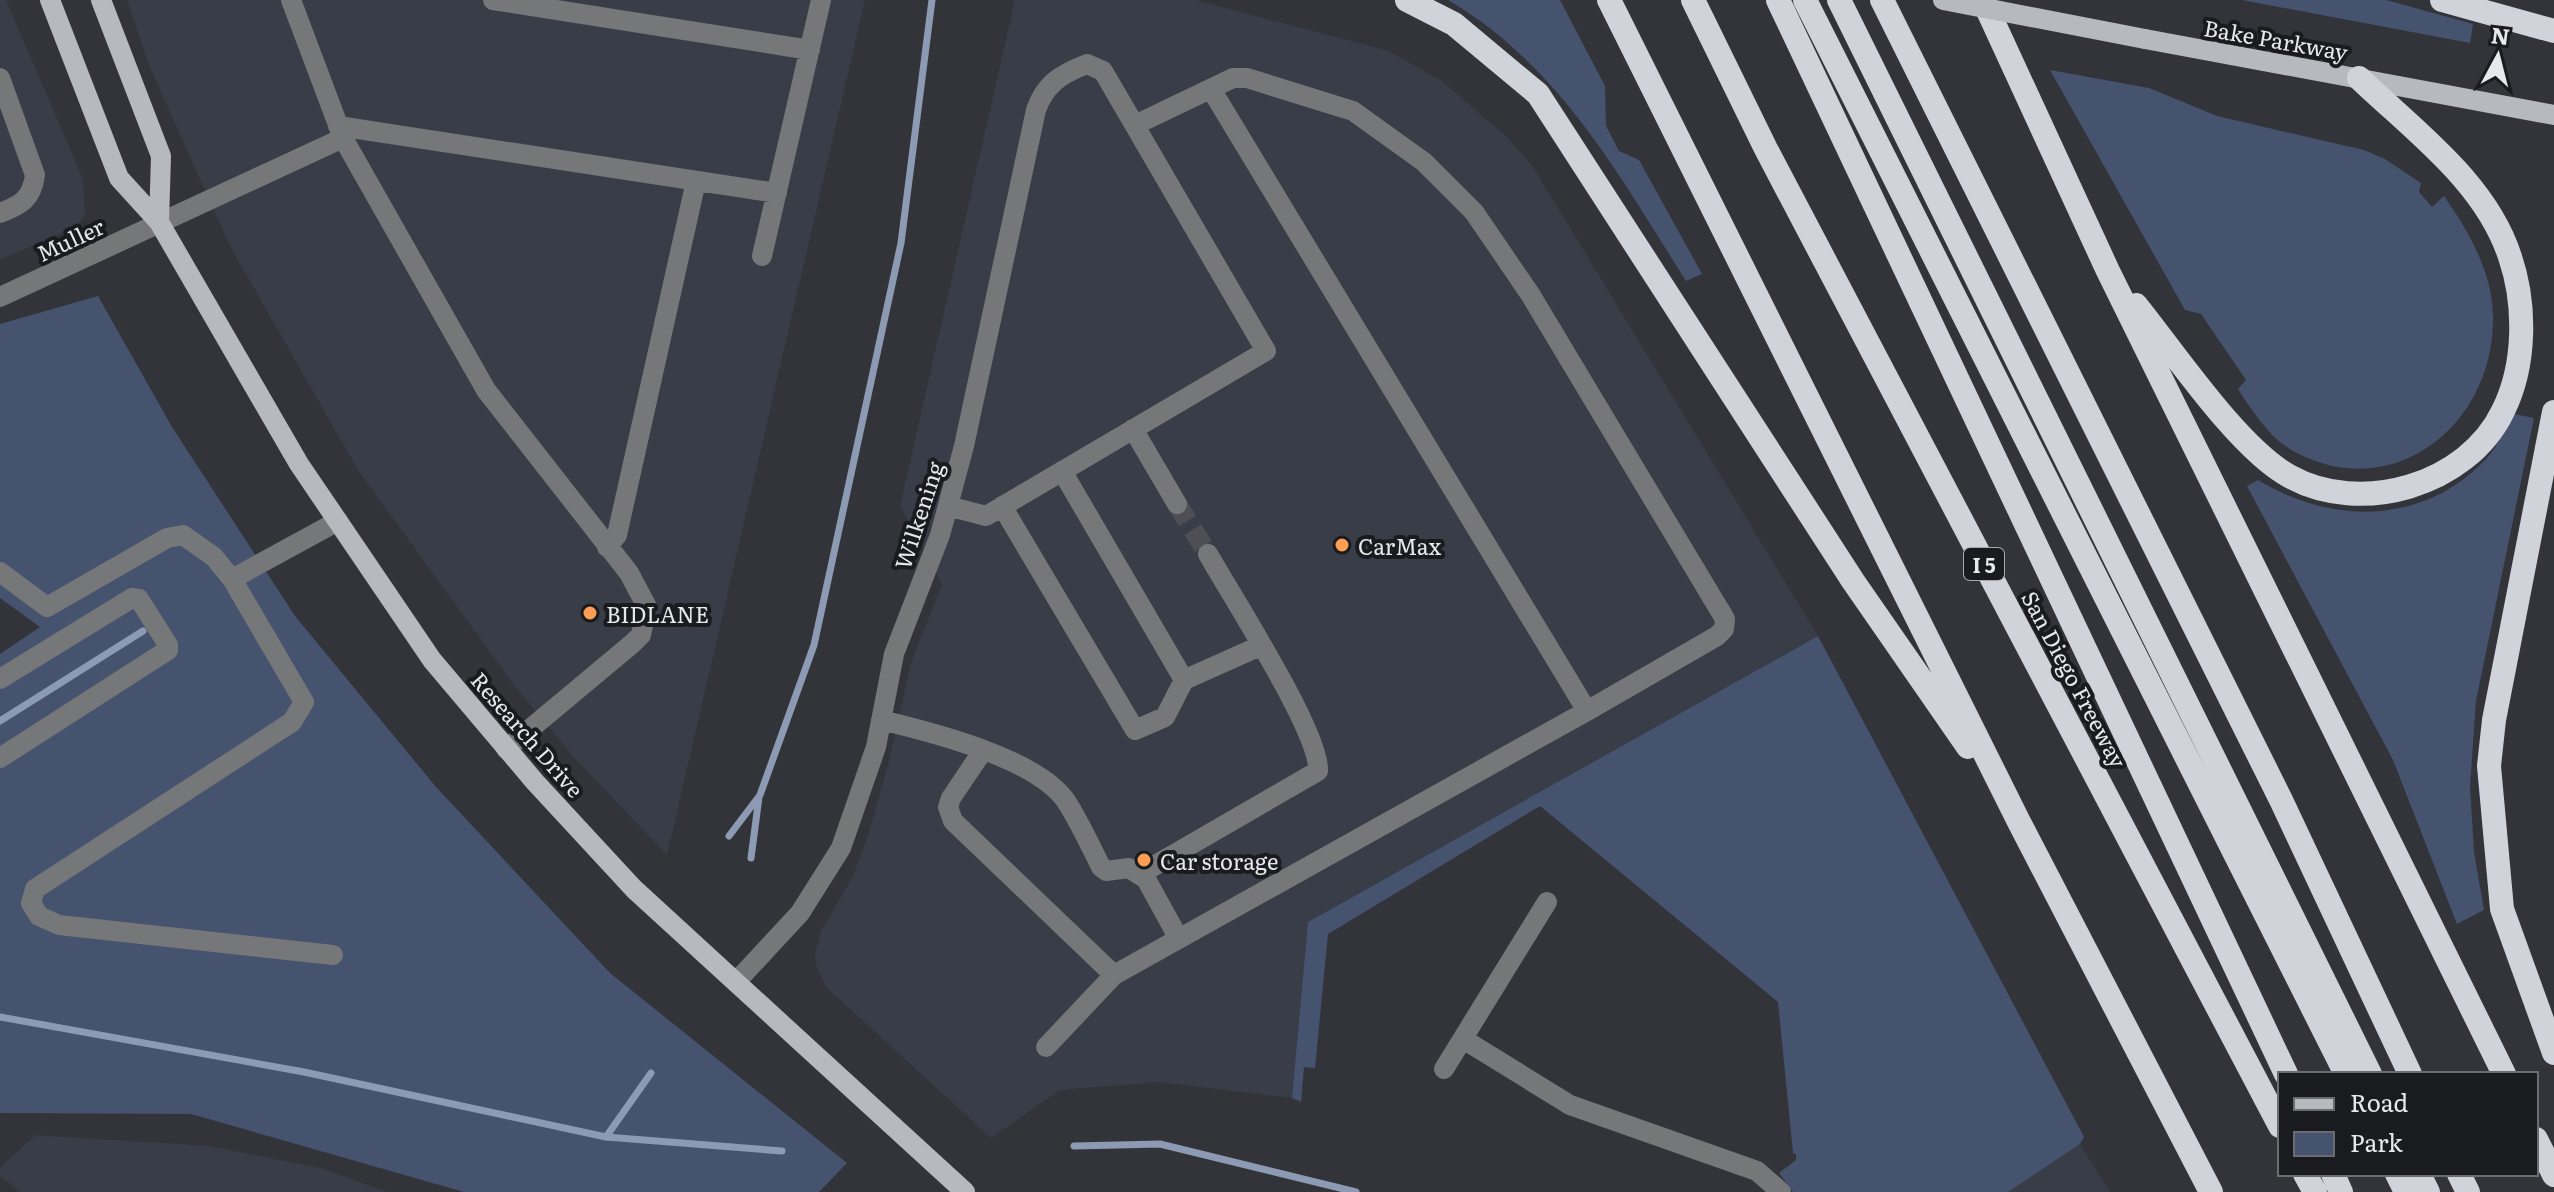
<svg xmlns="http://www.w3.org/2000/svg" width="2554" height="1192" viewBox="0 0 2554 1192" font-family="Literata,serif">
<style>
.built{fill:#393d47}
.green{fill:#45536f}
.lines{fill:none;stroke-linecap:round;stroke-linejoin:round}
.stream{stroke:#8d9ab4;stroke-width:7}
.minor-tunnel{stroke:#4d4f54;stroke-width:20;stroke-dasharray:20 10;stroke-linecap:butt}
.minor{stroke:#757779;stroke-width:20}
.major{stroke:#b6b9be;stroke-width:20}
.highway{stroke:#d0d3d9;stroke-width:24}
.major-bridge{stroke:#b6b9be;stroke-width:20}
.poi-dot{fill:#fc9d54;stroke:#1a1b1e;stroke-width:3}
.labels{text-anchor:middle;dominant-baseline:central;stroke-width:8;stroke-linejoin:round;paint-order:stroke}
.shield{fill:#1a1b1e;stroke:#a9aaae;stroke-width:2}
.shield-label{font-size:20px;font-weight:bold;fill:#e6e8eb}
.street-label{font-size:22px;fill:#e6e8eb;stroke:#1a1b1e}
.poi-label{font-size:22px;fill:#e6e8eb;stroke:#1a1b1e;text-anchor:start}
</style>
<rect width="100%" height="100%" fill="#323439"/>
<path class="built" d="M 0,0 L 6,0 L 83,179 L 85,216 L 75,227 L 0,260 Z
M 127,0 L 865,0 L 667,855 L 571,754 L 514,685 L 358,470 L 230,246 L 150,68 Z
M 1015,0 L 1195,0 L 1389,51 L 1442,81 L 1508,138 L 1533,167 L 1818,636 L 1308,922 L 1292,1098 L 1159,1082 L 1060,1090 L 991,1138 L 826,987 L 816,965 L 815,953 L 821,931 L 853,876 L 868,835 L 888,765 L 911,663 L 942,584 L 900,506 Z
M 35,1135 L 208,1146 L 321,1168 L 387,1192 L 20,1192 L 0,1176 L 0,1168 Z
M 2080,1144 L 2110,1192 L 2008,1192 Z"/>
<path class="green" d="M 1448,0 L 1560,0 L 1605,86 L 1606,126 L 1619,151 L 1639,160 L 1702,274 L 1686,281 C 1619,175 1559,65 1448,0 Z
M 2242,0 L 2386,0 L 2473,24 L 2470,43 Z
M 2050,70 L 2149,88 L 2217,116 L 2364,150 L 2385,159 L 2421,183 L 2419,192 L 2432,207 L 2444,196 C 2469,232 2493,273 2493,318 C 2494,424 2395,505 2295,452 C 2270,439 2253,412 2238,389 L 2246,380 L 2201,314 L 2185,310 Z
M 98,296 L 172,427 L 295,616 L 436,787 L 610,973 L 847,1163 L 819,1192 L 464,1192 L 191,1114 L 0,1113 L 0,654 L 40,627 L 0,598 L 0,324 Z
M 2514,414 L 2534,418 L 2476,701 L 2470,787 L 2474,852 L 2484,910 L 2457,924 L 2393,760 L 2247,486 L 2258,480 C 2328,523 2417,526 2480,465 C 2495,452 2504,431 2514,414 Z
M 1818,636 L 2084,1137 L 2080,1144 L 2008,1192 L 1793,1192 L 1779,1173 L 1796,1160 L 1796,1154 L 1793,1153 L 1778,1002 L 1540,806 L 1328,934 L 1315,1068 L 1304,1067 L 1301,1102 L 1292,1098 L 1308,922 Z"/>
<g class="lines">
<path class="stream" d="M 0,721 L 143,631
M 729,836 L 760,795 L 814,645 L 901,243 L 932,0
M 751,858 L 759,797
M 0,1017 L 304,1072 L 606,1137 L 782,1151
M 606,1137 L 651,1073
M 1074,1146 L 1160,1144 L 1356,1192"/>
<path class="minor-tunnel" d="M 1177,504 L 1208,554"/>
<path class="minor" d="M 291,0 L 343,138 L 486,390 L 629,573 L 647,607 L 641,635 L 633,643 L 506,749
M 493,0 L 810,50
M 0,78 L 35,175 C 32,199 21,205 0,213
M 1135,125 L 1233,78 L 1247,78 L 1353,111 L 1424,162 L 1474,212 L 1530,294 L 1725,619 L 1724,629 L 1717,636 L 1587,711 L 1211,89
M 338,126 L 777,193
M 762,256 L 821,0
M 0,297 L 343,138
M 1133,429 L 1177,504
M 1002,506 L 1135,730 L 1165,717 L 1184,680 L 1062,471
M 607,547 L 617,535 L 696,181
M 0,572 L 47,607 L 167,538 L 183,535 L 214,557 L 232,579 L 338,521
M 232,579 L 304,702 L 292,722 L 35,889 L 31,903 L 39,916 L 59,925 L 333,955
M 0,679 L 132,598 L 139,599 L 168,645 L 168,650 L 0,758
M 1184,680 L 1260,646
M 881,720 C 931,732 1036,758 1066,801 C 1079,821 1090,845 1101,867 L 1106,871 L 1129,868 L 1146,879 L 1179,939
M 982,752 L 951,798 L 948,807 L 953,821 L 1114,975
M 1140,874 L 1318,771 C 1321,734 1231,595 1208,554
M 736,982 L 800,913 L 841,848 L 876,747 L 894,654 L 940,535 L 964,446 L 1036,110 C 1045,84 1061,74 1087,64 L 1103,71 L 1266,351 L 986,516 L 948,506
M 1463,1039 L 1570,1105 L 1757,1171 L 1781,1192
M 1046,1047 L 1114,975 L 1587,711
M 1444,1069 L 1547,902"/>
<path class="major" d="M 50,0 L 119,178 L 159,222 L 299,464 L 432,660 L 535,782 L 634,889 L 965,1192
M 101,0 L 161,156 L 159,222
M 2145,39 L 2554,115"/>
<path class="highway" d="M 1407,0 L 1454,24 L 1538,94 L 1853,581 L 1968,747
M 1609,0 L 2019,822 L 2211,1192
M 1693,0 L 1766,149 L 2280,1126
M 1778,0 L 2286,1074
M 1805,0 L 2346,1074
M 1839,0 L 2370,1074
M 1882,0 L 2281,800 L 2410,1074
M 1983,0 L 2108,271 L 2504,1074
M 2442,0 L 2554,31
M 2136,305 C 2174,352 2238,448 2289,476 C 2360,516 2467,486 2503,411 C 2526,365 2526,304 2510,257 C 2486,182 2413,130 2359,78
M 2554,412 L 2494,720 L 2489,766 L 2502,909 L 2554,1053
M 2536,1139 L 2554,1175
M 2305,1174 L 2315,1192
M 2333,1174 L 2341,1192
M 2397,1174 L 2406,1192
M 2419,1174 L 2428,1192
M 2459,1174 L 2468,1192"/>
<path class="major-bridge" d="M 1943,0 L 2145,39"/>
</g>
<g class="poi-dot">
<circle cx="1342" cy="545" r="8"/>
<circle cx="590" cy="613" r="8"/>
<circle cx="1144" cy="860" r="8"/>
</g>
<g class="labels">
<rect class="shield" x="1964" y="548" width="40" height="32" rx="6"/>
<g class="shield-label">
<text x="1984" y="564">I 5</text>
</g>
<g class="street-label">
<text transform="translate(2276 39) rotate(10)">Bake Parkway</text>
<text transform="translate(70 239) rotate(-25)">Muller</text>
<text transform="translate(918 515) rotate(-72)">Wilkening</text>
<text transform="translate(2075 679) rotate(62)">San Diego Freeway</text>
<text transform="translate(528 734) rotate(49)">Research Drive</text>
</g>
<g class="poi-label">
<text x="1358" y="545">CarMax</text>
<text x="606" y="613">BIDLANE</text>
<text x="1160" y="860">Car storage</text>
</g>
</g>
<rect x="2278" y="1072" width="260" height="104" fill="#1a1b1e" stroke="#6c6d70" stroke-width="2"/>
<rect x="2294" y="1098" width="40" height="12" fill="#b6b9be" stroke="#6c6d70" stroke-width="2"/>
<text x="2350" y="1112" font-size="24" fill="#e6e8eb">Road</text>
<rect x="2294" y="1132" width="40" height="24" fill="#45536f" stroke="#6c6d70" stroke-width="2"/>
<text x="2350" y="1152" font-size="24" fill="#e6e8eb">Park</text>
<g transform="translate(2498 56) rotate(7)" stroke="#1a1b1e" stroke-width="6" paint-order="stroke">
<path d="M0-6L14 30L0 20L-14 30Z" fill="#e6e8eb"/>
<text y="-12" font-size="22" font-weight="bold" text-anchor="middle" fill="#e6e8eb">N</text>
</g>
</svg>
